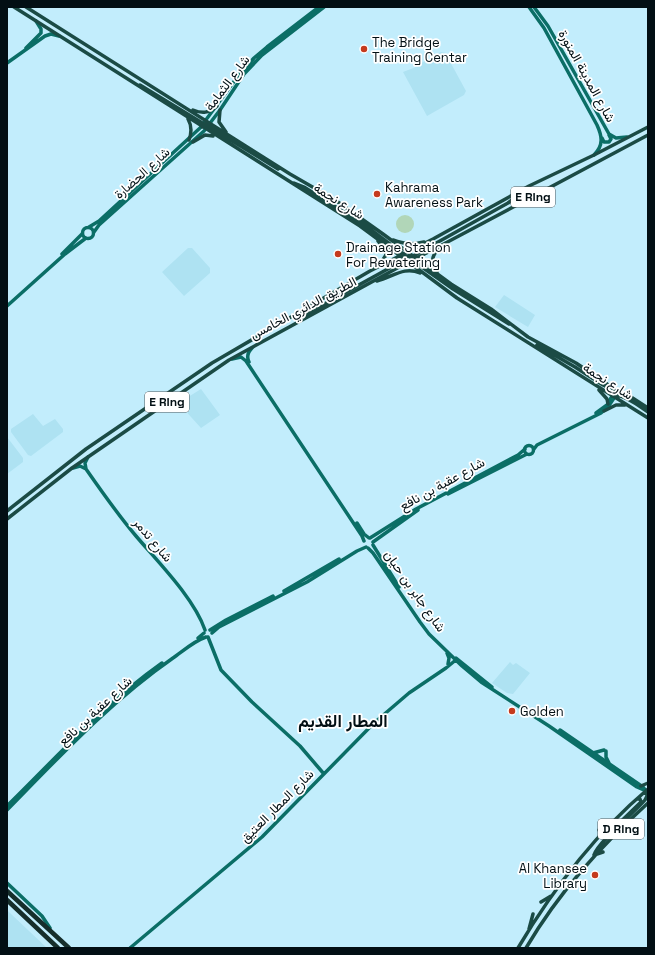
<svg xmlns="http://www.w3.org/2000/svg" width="655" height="955" viewBox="0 0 655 955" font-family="'Space Grotesk',Vazirmatn,sans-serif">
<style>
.built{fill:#aee2f2}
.green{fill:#b1d6b8}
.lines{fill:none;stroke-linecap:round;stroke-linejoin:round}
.secondary{stroke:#0b6e66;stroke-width:3.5}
.primary{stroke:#1b4b45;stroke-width:3.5}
.highway{stroke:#162e2b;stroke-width:4.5}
.poi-dot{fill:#c53a1d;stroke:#fff;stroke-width:1.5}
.labels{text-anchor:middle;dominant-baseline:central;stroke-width:3.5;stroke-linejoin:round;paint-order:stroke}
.shield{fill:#fff;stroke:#4e575a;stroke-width:1}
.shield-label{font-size:12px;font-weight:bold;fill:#020f14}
.poi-label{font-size:13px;fill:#020f14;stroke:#fff;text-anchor:start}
.street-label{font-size:13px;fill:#020f14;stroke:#fff}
.district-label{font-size:17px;font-weight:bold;fill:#020f14;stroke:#fff}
</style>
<rect width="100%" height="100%" fill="#c2edfc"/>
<path class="built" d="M 441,52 L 446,53 L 447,55 L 445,57 L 447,59 L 448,58 L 466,91 L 464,95 L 427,116 L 403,72 L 416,67 L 416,66 Z
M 188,248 L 192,248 L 210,268 L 210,273 L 184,296 L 162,272 Z
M 504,295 L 535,315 L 528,327 L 495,307 Z
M 201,389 L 220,415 L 201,428 L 181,406 L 182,402 L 185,399 Z
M 33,414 L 43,426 L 55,419 L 63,429 L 63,432 L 31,456 L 28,455 L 11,432 L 11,429 Z
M 7,437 L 23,458 L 23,462 L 7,474 Z
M 510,662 L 513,665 L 516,663 L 530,673 L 513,694 L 507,693 L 492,683 Z
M 7,910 L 10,913 L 47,948 L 7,948 Z"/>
<path class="green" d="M396 224a9 9 0 1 1 18 0a9 9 0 1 1-18 0Z"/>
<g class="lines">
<path class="secondary" d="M 529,7 L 544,28 L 597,125 C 602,136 604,145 594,155
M 534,7 L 548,26 L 609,134 L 616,138 L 627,137
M 26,48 L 41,33 L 41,29 L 36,21
M 7,63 L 45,36 L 51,34 L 59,36
M 602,138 L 604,142 L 609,142 L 611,139 L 609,135
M 89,227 L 99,221 L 200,128 L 238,76 L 254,58 L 267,47 L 319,7
M82.5 233a5.5 5.5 0 1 1 11 0a5.5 5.5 0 1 1-11 0Z
M 94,232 L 99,225 L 204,131 L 220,110 L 244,74 L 262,55 L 324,7
M 62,254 L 82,234
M 7,306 L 65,254 L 86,238
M 232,359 L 241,357 L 246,361 L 362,536 L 364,541
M 249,362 C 246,356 248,352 252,348
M 596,413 L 607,405 L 612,396
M524.5 450a4.5 4.5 0 1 1 9 0a4.5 4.5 0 1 1-9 0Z
M 534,449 L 537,445 L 601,413 L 608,407 L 616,395
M 88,457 L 85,463 L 86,469 C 102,492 118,515 136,536 C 158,562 194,598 205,630
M 73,468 L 80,466 L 86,469
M 448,494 L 527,454
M 357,523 L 364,534 L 369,538
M 370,538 L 416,509 L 518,455 L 525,449
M 373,542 L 418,510
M 373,545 L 399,587
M 368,548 L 373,553 L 420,622 L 429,634 L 462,666 L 481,682 L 549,726 L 637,787 L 646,791
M 284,591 L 339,559
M 210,630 L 226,620 L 273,596
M 212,633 L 219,627 L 307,582 L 357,551 L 366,547
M 208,637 L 221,670 L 252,702 L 300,746 L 324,774
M 198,638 L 204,633
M 447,653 L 449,658 L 448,664
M 456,658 L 492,687
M 560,730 L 643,787 L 646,791
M 606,751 L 606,757 L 609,763
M 593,753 L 604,750
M 7,806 C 57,757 104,704 162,663
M 7,810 C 59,757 111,701 173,658 C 183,651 194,641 206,637
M 7,883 L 42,916 L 50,928
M 130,948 L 262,837 L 374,723 L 409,693 L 446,668 L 457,659"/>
<path class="primary" d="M 14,7 L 360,226 L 457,298 L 648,418
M 26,7 L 290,174 L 335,200 L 383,234 L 451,284 L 491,309 L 528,337 L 576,363 L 607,384 L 618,393 L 631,397 L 648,408
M 140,85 L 204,124 L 207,124
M 193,110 C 203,114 208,113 217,106
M 220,110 L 219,122 L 226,132
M 188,119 C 192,126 192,132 189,140
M 202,127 L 208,126 L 278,169
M 193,142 L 205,135 L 213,136
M 294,183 L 304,187 L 363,224 L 406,256 L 416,258
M 393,240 C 405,244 412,245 424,242
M 413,256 L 508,203 L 526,189
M 412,260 L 453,289 L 509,324
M 376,267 L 382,261 L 386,255 L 385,250 L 378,241
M 437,272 C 431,263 431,257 438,249
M 377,281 C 393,277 404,266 420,273
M 299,320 L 308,313 L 395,265 L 404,259
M 537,345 L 575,367 L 603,385 L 605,386 L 607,384
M 599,390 L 607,399 L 608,404
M 612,396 C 623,393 639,406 648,412
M 604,411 L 616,405 L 625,405
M 7,511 L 86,449 L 212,363 L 370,271 L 433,239 L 529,186 L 594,155 L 648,127
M 7,519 L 72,468 L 229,360 L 401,266 L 440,246 L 648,135
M 641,786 L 648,783
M 599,830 L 606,829
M 608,834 L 641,802 L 640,799 L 637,799
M 594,855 C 598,842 635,812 645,800 L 647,796 L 646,791
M 594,855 L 603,852
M 541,902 L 551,896
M 529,929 L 533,914
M 518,948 C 553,889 596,833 648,789
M 526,948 C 559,892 600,847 648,803"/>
<path class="highway" d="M 7,891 L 69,948
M 7,900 L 58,948"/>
</g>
<g class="poi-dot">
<circle cx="364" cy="49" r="4"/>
<circle cx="377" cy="194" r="4"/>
<circle cx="338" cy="254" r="4"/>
<circle cx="512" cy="711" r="4"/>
<circle cx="595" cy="875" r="4"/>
</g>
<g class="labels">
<g class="shield">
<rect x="511" y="187" width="44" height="20" rx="3"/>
<rect x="145" y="392" width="44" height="20" rx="3"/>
<rect x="598" y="819" width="46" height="20" rx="3"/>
</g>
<g class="shield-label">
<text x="533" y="197">E Ring</text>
<text x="167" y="402">E Ring</text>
<text x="621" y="829">D Ring</text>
</g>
<g class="poi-label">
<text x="372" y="42">The Bridge<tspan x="372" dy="15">Training Centar</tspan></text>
<text x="385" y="187">Kahrama<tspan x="385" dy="15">Awareness Park</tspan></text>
<text x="346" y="247">Drainage Station<tspan x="346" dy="15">For Rewatering</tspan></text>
<text x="520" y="711">Golden</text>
<text x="587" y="868" text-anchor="end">Al Khansee<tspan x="587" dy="15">Library</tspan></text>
</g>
<g class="street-label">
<text transform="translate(587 76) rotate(61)">شارع المدينة المنورة</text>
<text transform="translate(227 83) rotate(-53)">شارع الثمامة</text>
<text transform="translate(142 173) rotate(-42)">شارع الحضارة</text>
<text transform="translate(339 201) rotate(32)">شارع نجمة</text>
<text transform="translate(303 308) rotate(-28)">الطريق الدائري الخامس</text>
<text transform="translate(608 381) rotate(33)">شارع نجمة</text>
<text transform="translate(442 484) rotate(-29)">شارع عقبة بن نافع</text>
<text transform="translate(153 540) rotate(50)">شارع تدمر</text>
<text transform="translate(415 591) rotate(55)">شارع جابر بن حيان</text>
<text transform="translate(95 711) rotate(-43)">شارع عقبة بن نافع</text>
<text transform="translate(277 806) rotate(-45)">شارع المطار العتيق</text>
</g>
<g class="district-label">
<text x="343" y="721">المطار القديم</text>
</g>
</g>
<rect width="655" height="955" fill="none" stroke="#020f14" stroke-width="16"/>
</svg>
